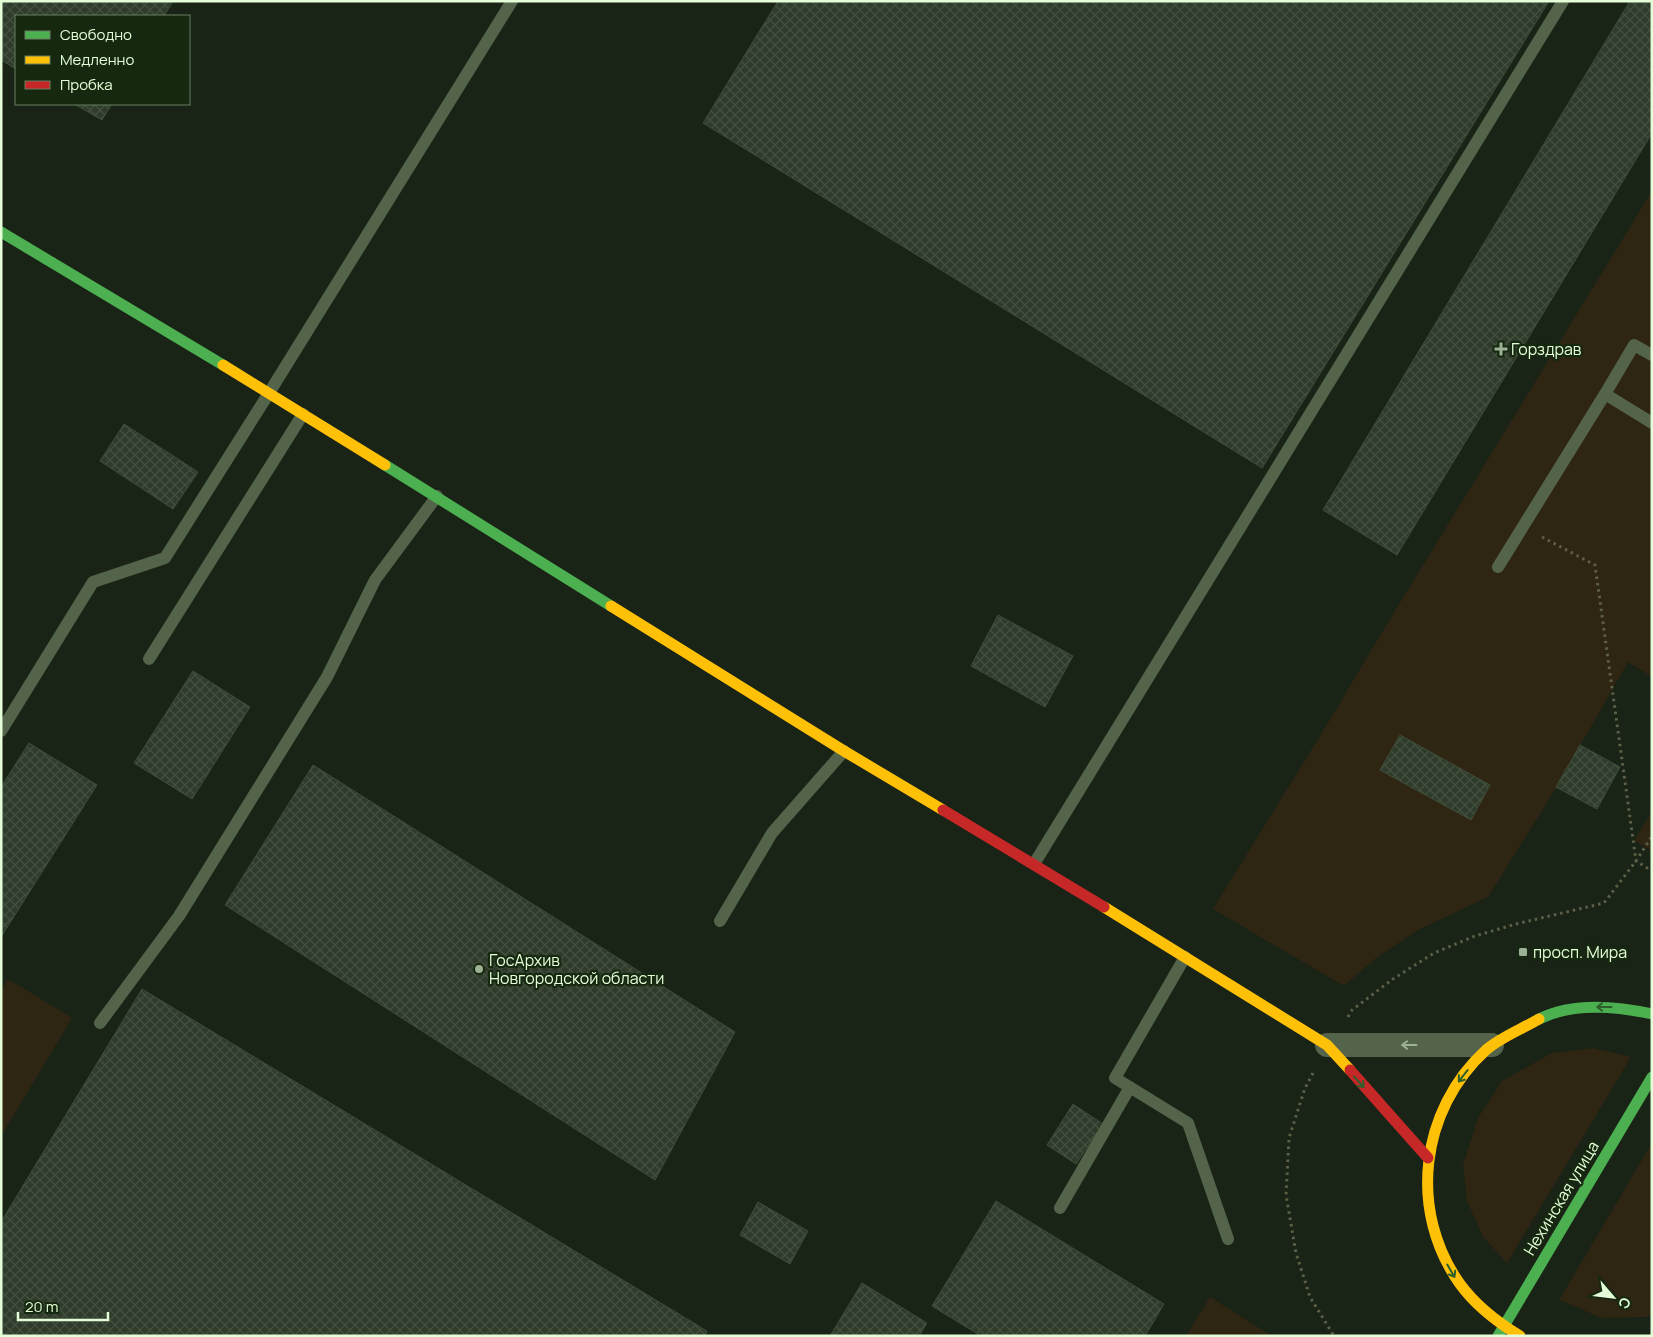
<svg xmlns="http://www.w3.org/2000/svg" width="1653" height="1337" viewBox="0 0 1653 1337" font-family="Manrope,sans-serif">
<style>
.green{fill:#2f2513}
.building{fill:url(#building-cross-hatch);stroke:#3d4d38}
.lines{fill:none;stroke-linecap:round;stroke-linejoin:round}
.path{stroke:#5d5f46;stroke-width:3;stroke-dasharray:2.5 4;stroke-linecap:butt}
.lane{stroke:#54644b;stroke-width:12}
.street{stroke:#54644b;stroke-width:24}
.fast{stroke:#4caf50;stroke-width:11}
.slow{stroke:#ffc107;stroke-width:11}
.jam{stroke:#c62828;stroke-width:11}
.oneway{stroke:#2c5f2a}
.oneway2{stroke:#9cb292}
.poi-dot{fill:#9db294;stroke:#162910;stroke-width:2}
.labels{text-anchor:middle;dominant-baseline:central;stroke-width:4.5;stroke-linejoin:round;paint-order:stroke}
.poi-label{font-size:16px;fill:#e4ffd8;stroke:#162910;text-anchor:start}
.street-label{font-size:16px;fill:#e4ffd8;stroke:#162910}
</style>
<defs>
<pattern id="building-cross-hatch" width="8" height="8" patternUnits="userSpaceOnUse" patternTransform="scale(1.25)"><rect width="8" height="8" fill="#2f3b2b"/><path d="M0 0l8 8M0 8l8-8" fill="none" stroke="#434f3f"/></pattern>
</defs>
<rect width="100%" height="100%" fill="#192316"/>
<path class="green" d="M 1652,191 L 1652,677 L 1628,662 L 1550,798 L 1488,897 L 1418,930 L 1376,958 L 1344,986 L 1213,909 L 1331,718 L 1376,642 Z
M 1652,811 L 1652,851 L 1634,841 Z
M 8,979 L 72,1018 L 1,1136 L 1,990 Z
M 1593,1048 L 1631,1057 L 1507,1263 L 1483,1237 L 1467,1201 L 1463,1165 L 1478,1118 L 1502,1081 L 1552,1053 Z
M 1652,1143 L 1652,1313 L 1646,1317 L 1602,1318 L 1559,1300 Z
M 1210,1297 L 1272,1336 L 1186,1336 Z"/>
<path class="building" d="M 1,1 L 173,1 L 164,16 L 16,16 L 16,69 L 1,60 Z
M 778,1 L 1549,1 L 1262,468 L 703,123 Z
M 1630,1 L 1652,1 L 1652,133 L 1397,555 L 1323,510 Z
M 74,104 L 112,104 L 102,120 Z
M 124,424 L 198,472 L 173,509 L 100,461 Z
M 998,615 L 1073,656 L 1045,707 L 971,666 Z
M 193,671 L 250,707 L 192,799 L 134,763 Z
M 1400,735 L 1490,785 L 1471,820 L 1380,770 Z
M 29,743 L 97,785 L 1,937 L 1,787 Z
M 1580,745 L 1620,767 L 1597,809 L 1556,787 Z
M 313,765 L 735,1032 L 655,1180 L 225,905 Z
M 142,989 L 707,1331 L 705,1336 L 1,1336 L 1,1222 Z
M 1073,1104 L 1103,1124 L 1076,1164 L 1047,1145 Z
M 996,1201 L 1164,1304 L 1145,1336 L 981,1336 L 932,1306 Z
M 758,1202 L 808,1231 L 790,1264 L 740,1235 Z
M 862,1283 L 927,1323 L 919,1336 L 830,1336 Z"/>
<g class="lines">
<path class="path" d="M 1542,537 L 1595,565 L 1636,861 L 1652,871
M 1348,1017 L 1352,1010 L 1393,979 L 1434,953 L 1475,936 L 1516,924 L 1604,903 L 1636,861 L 1652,836
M 1313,1073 L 1305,1088 L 1289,1138 L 1286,1195 L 1296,1253 L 1310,1297 L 1334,1336"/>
<path class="lane" d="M 1652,355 L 1634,345 L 1605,394 L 1652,423
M 1498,567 L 1605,394
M 149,659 L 303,414
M 1,731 L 93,582 L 165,558 L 269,393 L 512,1
M 1034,864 L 1563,1
M 720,921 L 772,833 L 844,751
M 1185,957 L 1115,1078 L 1188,1123 L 1228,1239
M 100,1023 L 179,916 L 327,677 L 375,580 L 437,496
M 1060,1208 L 1130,1087"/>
<path class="street" d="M 1327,1045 L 1492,1045"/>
<path class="fast" d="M 1,232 L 223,365
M 385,465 L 611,606
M 1539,1019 C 1573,1002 1616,1006 1652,1014
M 1498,1336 L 1652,1077"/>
<path class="slow" d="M 223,365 L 385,465
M 611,606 L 844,751 L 943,810
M 1104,907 L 1327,1045 L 1350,1070
M 1520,1336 C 1497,1322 1476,1306 1460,1284 C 1408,1211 1420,1110 1486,1050 C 1501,1037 1522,1029 1539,1019"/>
<path class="jam" d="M 943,810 L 1104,907
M 1350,1070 L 1428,1158"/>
</g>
<defs><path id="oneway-shaft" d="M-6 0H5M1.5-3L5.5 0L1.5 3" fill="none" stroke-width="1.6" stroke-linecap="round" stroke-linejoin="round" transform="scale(1.25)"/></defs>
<g class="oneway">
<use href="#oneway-shaft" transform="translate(1604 1007) rotate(180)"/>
<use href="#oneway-shaft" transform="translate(1463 1076) rotate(128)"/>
<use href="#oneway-shaft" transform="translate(1359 1082) rotate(48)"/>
<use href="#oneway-shaft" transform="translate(1451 1271) rotate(60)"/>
</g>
<use class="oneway2" href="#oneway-shaft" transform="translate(1409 1045) rotate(180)"/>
<g class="poi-dot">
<path d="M1498.5 341.5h5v5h5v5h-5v5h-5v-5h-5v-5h5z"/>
<rect x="1518" y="947" width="10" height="10" rx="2.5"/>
<circle cx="479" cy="969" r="5"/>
</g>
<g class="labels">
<g class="poi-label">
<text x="1511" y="349">Горздрав</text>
<text x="1533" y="952">просп. Мира</text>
<text x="489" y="960">ГосАрхив<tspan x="489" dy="18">Новгородской области</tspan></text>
</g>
<g class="street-label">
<text transform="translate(1561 1198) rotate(-59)">Нехинская улица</text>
</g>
</g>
<rect width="1653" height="1337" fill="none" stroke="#e4ffd8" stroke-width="5"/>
<rect x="15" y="15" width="175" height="90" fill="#162910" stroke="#687f60"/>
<rect x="25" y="31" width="25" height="8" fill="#4caf50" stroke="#687f60"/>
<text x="60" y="40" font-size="15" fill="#e4ffd8">Свободно</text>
<rect x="25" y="56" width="25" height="8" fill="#ffc107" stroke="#687f60"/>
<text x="60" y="65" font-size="15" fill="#e4ffd8">Медленно</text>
<rect x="25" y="81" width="25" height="8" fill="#c62828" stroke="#687f60"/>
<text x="60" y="90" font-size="15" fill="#e4ffd8">Пробка</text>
<g transform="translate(1613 1297) rotate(118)" stroke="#162910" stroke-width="4" paint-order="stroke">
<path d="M0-4L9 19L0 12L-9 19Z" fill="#e4ffd8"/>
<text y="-8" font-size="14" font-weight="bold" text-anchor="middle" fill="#e4ffd8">С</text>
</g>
<path d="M18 1312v8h90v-8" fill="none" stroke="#e4ffd8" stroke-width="2.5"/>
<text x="25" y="1312" font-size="15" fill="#e4ffd8" stroke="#162910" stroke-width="4" paint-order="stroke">20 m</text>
</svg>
